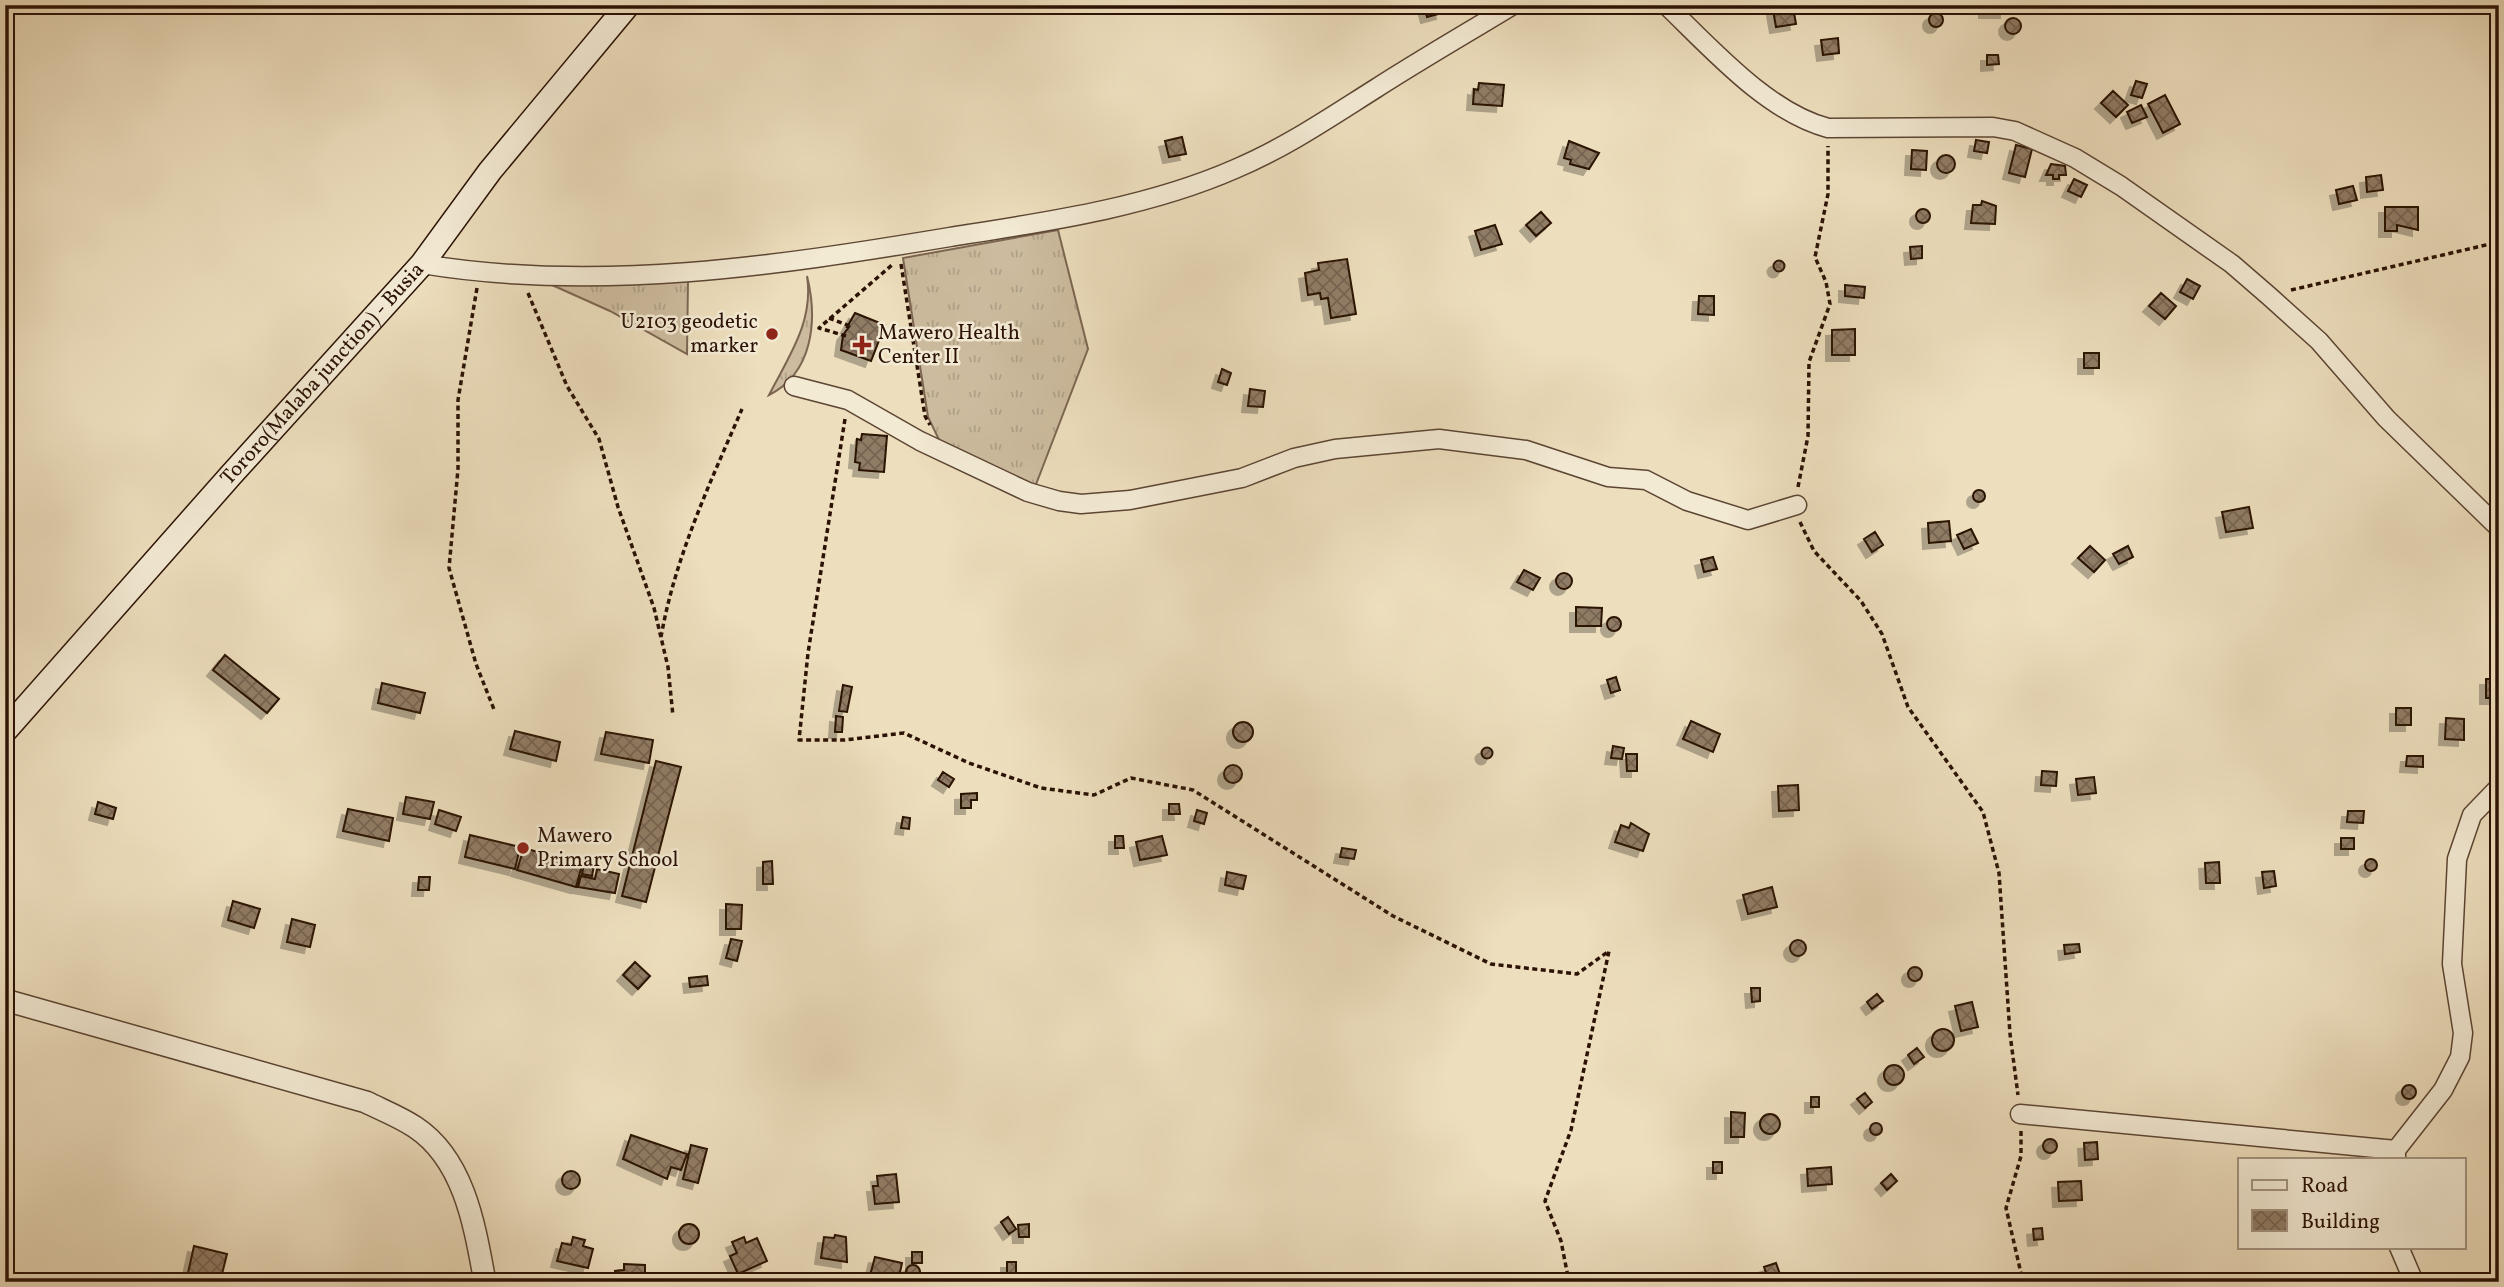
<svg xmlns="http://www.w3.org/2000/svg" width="2504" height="1287" viewBox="0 0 2504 1287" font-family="Vollkorn,serif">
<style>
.grass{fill:url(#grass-tufts);stroke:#7c6652;stroke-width:2}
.building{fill:url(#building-cross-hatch);stroke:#2b1205;stroke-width:2;filter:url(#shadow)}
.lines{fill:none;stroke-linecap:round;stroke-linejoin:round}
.minor-casing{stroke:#5c4533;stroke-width:21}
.tertiary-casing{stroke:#5c4533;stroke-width:24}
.secondary-casing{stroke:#2b1205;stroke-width:26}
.path{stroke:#2b1205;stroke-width:3.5;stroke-dasharray:5 3.5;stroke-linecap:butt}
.minor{stroke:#f3ead4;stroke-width:18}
.tertiary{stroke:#f3ead4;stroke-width:21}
.secondary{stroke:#f3ead4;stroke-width:23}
.poi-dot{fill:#8f2418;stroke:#f3ead4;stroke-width:2.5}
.labels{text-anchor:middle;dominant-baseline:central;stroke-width:5;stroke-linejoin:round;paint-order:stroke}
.poi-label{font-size:21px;fill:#2b1205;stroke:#f3ead4;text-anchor:start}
.street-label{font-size:21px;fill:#2b1205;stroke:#f3ead4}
</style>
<defs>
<pattern id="grass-tufts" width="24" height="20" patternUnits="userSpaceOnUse" patternTransform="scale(1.75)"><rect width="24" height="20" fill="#ccbb9e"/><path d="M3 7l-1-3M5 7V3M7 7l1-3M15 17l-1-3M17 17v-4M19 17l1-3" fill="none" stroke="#afa087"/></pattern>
<pattern id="building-cross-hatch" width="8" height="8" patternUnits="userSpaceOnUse" patternTransform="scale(1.75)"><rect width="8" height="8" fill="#907c65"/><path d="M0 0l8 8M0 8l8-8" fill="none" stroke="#766451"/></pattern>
<filter id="shadow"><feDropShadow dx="-6" dy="6" stdDeviation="0" flood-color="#0004"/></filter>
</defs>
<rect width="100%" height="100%" fill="#eddebd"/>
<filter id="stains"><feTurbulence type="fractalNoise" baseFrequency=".00286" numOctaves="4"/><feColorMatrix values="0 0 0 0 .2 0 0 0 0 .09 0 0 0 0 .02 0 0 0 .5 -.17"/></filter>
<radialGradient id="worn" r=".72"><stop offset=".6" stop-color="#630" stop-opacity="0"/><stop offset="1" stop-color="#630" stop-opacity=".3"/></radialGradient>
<path class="grass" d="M 1058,230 L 1088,349 L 1035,487 L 942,446 L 928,417 L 903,258 Z
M 807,276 C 818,320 813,373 769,395 C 789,356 814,321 807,276 Z
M 688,280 L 687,354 L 610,311 L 543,281 Z"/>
<path class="building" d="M 1440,5 L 1442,13 L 1427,17 L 1424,6 Z
M 1985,5 L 2006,5 L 2006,12 L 1985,12 Z
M 1793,7 L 1796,24 L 1776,27 L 1773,10 Z
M1929 20a7 7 0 1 1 14 0a7 7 0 1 1-14 0Z
M2005 26a8 8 0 1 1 16 0a8 8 0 1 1-16 0Z
M 1838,38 L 1839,53 L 1823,55 L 1821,40 Z
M 1987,55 L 1998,55 L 1999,64 L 1987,65 Z
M 2136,81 L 2147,84 L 2142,98 L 2131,95 Z
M 1479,83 L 1504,85 L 1502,106 L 1473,104 L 1474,89 L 1478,90 Z
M 2113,91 L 2128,105 L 2116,117 L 2101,103 Z
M 2165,95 L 2180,124 L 2163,133 L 2148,104 Z
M 2141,105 L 2147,117 L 2132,123 L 2127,112 Z
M 1182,137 L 1186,154 L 1169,157 L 1165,141 Z
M 1976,140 L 1989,142 L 1987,153 L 1974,151 Z
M 1569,141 L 1599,153 L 1589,169 L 1570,164 L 1571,160 L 1564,158 Z
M 2016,145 L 2032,149 L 2025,177 L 2009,173 Z
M 1912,150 L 1927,151 L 1926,170 L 1911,169 Z
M1937 164a9 9 0 1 1 18 0a9 9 0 1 1-18 0Z
M 2051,164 L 2065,166 L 2066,175 L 2059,175 L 2059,179 L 2053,179 L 2053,175 L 2046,175 Z
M 2381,175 L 2383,190 L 2367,192 L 2366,177 Z
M 2074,179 L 2087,185 L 2081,197 L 2068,191 Z
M 2353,186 L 2357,200 L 2339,204 L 2336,190 Z
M 1982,201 L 1996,206 L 1995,224 L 1971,223 L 1973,205 L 1981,205 Z
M 2385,207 L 2418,207 L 2418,230 L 2397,225 L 2397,231 L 2385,231 Z
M1916 216a7 7 0 1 1 14 0a7 7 0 1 1-14 0Z
M 1541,212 L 1551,223 L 1536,236 L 1526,225 Z
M 1495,225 L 1502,244 L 1481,250 L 1475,231 Z
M 1922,246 L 1922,258 L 1911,259 L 1910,247 Z
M 1347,259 L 1356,314 L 1331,318 L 1328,298 L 1321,299 L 1320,293 L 1308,295 L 1305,273 L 1319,270 L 1318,263 Z
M1773.5 266a5.5 5.5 0 1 1 11 0a5.5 5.5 0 1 1-11 0Z
M 2187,279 L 2200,286 L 2193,299 L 2180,292 Z
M 1845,285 L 1865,287 L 1864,298 L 1845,296 Z
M 2161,293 L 2176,306 L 2165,319 L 2149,306 Z
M 1699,296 L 1714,296 L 1714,315 L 1698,314 Z
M 855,313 L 885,325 L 871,361 L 841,350 L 843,335 L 849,327 L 847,327 Z
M 1855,329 L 1855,355 L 1832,355 L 1832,330 Z
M 2084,353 L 2099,353 L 2099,368 L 2084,368 Z
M 1222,369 L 1231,373 L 1227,385 L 1218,382 Z
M 1250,389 L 1265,391 L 1263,407 L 1248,406 Z
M 862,434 L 887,436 L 884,472 L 859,470 L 860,463 L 855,462 L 857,439 L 861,440 Z
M1973 496a6 6 0 1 1 12 0a6 6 0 1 1-12 0Z
M 2249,507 L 2253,528 L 2226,532 L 2222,512 Z
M 1949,521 L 1951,541 L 1929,543 L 1928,523 Z
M 1971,529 L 1978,543 L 1964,549 L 1957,535 Z
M 1875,532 L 1883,545 L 1872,552 L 1864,539 Z
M 2090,546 L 2105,560 L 2094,572 L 2078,558 Z
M 2128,546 L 2133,557 L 2119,564 L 2113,554 Z
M 1713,557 L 1717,569 L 1704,572 L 1701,560 Z
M 1524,570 L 1540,578 L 1533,590 L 1517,582 Z
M1556 581a8 8 0 1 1 16 0a8 8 0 1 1-16 0Z
M 1576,607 L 1602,608 L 1601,626 L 1576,626 Z
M1607 624a7 7 0 1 1 14 0a7 7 0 1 1-14 0Z
M 225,655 L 279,699 L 267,713 L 213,670 Z
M 1616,677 L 1620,690 L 1611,693 L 1607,680 Z
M 2486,679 L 2499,679 L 2499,698 L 2486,698 Z
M 382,683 L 425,693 L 420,713 L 378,703 Z
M 843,685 L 852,687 L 847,712 L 839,711 Z
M 2396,708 L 2411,708 L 2411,725 L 2396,725 Z
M 836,716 L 843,717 L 842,732 L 835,732 Z
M 2446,718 L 2464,719 L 2464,740 L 2445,739 Z
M 1691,721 L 1720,734 L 1713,752 L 1683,739 Z
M1233 732a10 10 0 1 1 20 0a10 10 0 1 1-20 0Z
M 515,731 L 560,742 L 556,761 L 510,749 Z
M 606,732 L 653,740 L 649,763 L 601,754 Z
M 1613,746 L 1624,748 L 1622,759 L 1611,758 Z
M1481.5 753a5.5 5.5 0 1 1 11 0a5.5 5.5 0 1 1-11 0Z
M 1626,754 L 1637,754 L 1637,771 L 1627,771 Z
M 2407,756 L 2423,756 L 2423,767 L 2406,766 Z
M 656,761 L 681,767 L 646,902 L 622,896 Z
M1224 774a9 9 0 1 1 18 0a9 9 0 1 1-18 0Z
M 2042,771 L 2057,772 L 2056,786 L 2041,785 Z
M 943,772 L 954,779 L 949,787 L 938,780 Z
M 2094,777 L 2096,793 L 2078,795 L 2076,779 Z
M 1798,785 L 1799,810 L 1779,811 L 1778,786 Z
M 977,793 L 977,800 L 971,800 L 971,808 L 961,808 L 961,794 Z
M 406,797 L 434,802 L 430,819 L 403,814 Z
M 98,802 L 116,808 L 113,819 L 95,814 Z
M 1169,804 L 1179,804 L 1180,814 L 1169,814 Z
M 348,809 L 393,818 L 389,841 L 343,831 Z
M 439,810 L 461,817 L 456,831 L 435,824 Z
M 1197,810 L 1207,813 L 1204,824 L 1194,821 Z
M 2348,811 L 2364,811 L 2363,823 L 2347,822 Z
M 903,817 L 910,818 L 909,829 L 901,828 Z
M 1631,823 L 1649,834 L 1643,851 L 1615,842 L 1621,825 L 1629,828 Z
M 470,835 L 520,847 L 515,869 L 465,857 Z
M 1115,836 L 1123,836 L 1124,848 L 1115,848 Z
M 1162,836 L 1167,855 L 1140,860 L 1136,842 Z
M 2341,838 L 2354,838 L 2354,849 L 2341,849 Z
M 524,848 L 582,865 L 576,887 L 517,870 Z
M 1342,848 L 1356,850 L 1354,859 L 1340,857 Z
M2365 865a6 6 0 1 1 12 0a6 6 0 1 1-12 0Z
M 772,861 L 773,884 L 763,884 L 763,862 Z
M 2219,862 L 2220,883 L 2206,883 L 2205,863 Z
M 584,864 L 594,866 L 592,876 L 582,874 Z
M 597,869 L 619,874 L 615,893 L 578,887 L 581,876 L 595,879 Z
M 2274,871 L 2276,886 L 2264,888 L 2262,872 Z
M 1227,872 L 1246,876 L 1243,889 L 1225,885 Z
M 419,877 L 430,877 L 429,890 L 418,890 Z
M 1772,887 L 1777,907 L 1748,914 L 1743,895 Z
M 233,901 L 260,909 L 254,928 L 228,920 Z
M 726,904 L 742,905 L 741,929 L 726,929 Z
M 292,919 L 315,925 L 310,947 L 287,942 Z
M 731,939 L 742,941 L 737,961 L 726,958 Z
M1790 948a8 8 0 1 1 16 0a8 8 0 1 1-16 0Z
M 2079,944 L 2080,952 L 2065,954 L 2064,945 Z
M 635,962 L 650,976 L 638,989 L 623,975 Z
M1908 974a7 7 0 1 1 14 0a7 7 0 1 1-14 0Z
M 707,976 L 708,985 L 690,987 L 689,978 Z
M 1751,988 L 1760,988 L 1760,1001 L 1752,1002 Z
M 1877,994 L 1883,1001 L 1872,1009 L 1867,1002 Z
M 1972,1002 L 1978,1027 L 1961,1031 L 1955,1006 Z
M1932 1040a11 11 0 1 1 22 0a11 11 0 1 1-22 0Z
M 1917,1048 L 1924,1057 L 1914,1064 L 1908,1055 Z
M1884 1075a10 10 0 1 1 20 0a10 10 0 1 1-20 0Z
M2402 1092a7 7 0 1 1 14 0a7 7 0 1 1-14 0Z
M 1865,1093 L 1872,1102 L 1865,1108 L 1857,1099 Z
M 1811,1097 L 1819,1097 L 1819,1107 L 1811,1107 Z
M 1731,1112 L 1745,1113 L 1744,1137 L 1731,1137 Z
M1760 1124a10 10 0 1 1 20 0a10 10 0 1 1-20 0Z
M1870 1129a6 6 0 1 1 12 0a6 6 0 1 1-12 0Z
M 631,1135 L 687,1154 L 681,1170 L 671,1167 L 667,1179 L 623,1159 Z
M2043 1146a7 7 0 1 1 14 0a7 7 0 1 1-14 0Z
M 2097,1142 L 2098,1159 L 2085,1160 L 2084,1143 Z
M 691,1145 L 707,1149 L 698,1183 L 683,1179 Z
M 1713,1162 L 1722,1162 L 1722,1173 L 1713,1173 Z
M 1831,1167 L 1832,1184 L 1808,1186 L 1807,1169 Z
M562 1180a9 9 0 1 1 18 0a9 9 0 1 1-18 0Z
M 896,1174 L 899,1202 L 875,1204 L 873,1186 L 878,1186 L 877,1176 Z
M 1891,1174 L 1897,1181 L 1887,1190 L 1881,1183 Z
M 2081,1181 L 2082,1200 L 2059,1201 L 2058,1182 Z
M 1008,1217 L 1016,1229 L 1009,1234 L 1001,1222 Z
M679 1234a10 10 0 1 1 20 0a10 10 0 1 1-20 0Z
M 1029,1224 L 1029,1237 L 1019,1237 L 1018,1225 Z
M 2042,1228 L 2043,1239 L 2034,1240 L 2033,1229 Z
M 835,1235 L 846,1237 L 847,1262 L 821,1258 L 824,1237 L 834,1238 Z
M 573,1237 L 585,1240 L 583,1246 L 593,1249 L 588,1268 L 557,1261 L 562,1243 L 571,1245 Z
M 744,1237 L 746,1243 L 757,1238 L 767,1261 L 738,1274 L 730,1256 L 737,1253 L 732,1242 Z
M 194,1246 L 227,1254 L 220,1282 L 186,1282 Z
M 912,1252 L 922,1252 L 922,1263 L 912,1263 Z
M 875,1257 L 902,1263 L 898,1282 L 869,1279 Z
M 1007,1262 L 1016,1262 L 1016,1274 L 1007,1274 Z
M 1776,1263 L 1781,1277 L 1769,1281 L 1764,1267 Z
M 624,1264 L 645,1265 L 645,1282 L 615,1282 L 615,1271 L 624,1270 Z
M906 1272a7 7 0 1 1 14 0a7 7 0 1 1-14 0Z
M 2454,1276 L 2455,1282 L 2438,1282 L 2437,1277 Z"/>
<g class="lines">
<defs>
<path id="minor" d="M 1666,5 C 1711,48 1767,112 1828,128 L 1993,127 L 2015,131 L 2075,158 L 2121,186 L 2232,264 L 2269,296 L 2319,341 L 2386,418 L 2499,528
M 422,264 C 598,293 776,266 950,237 C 1045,222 1146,208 1235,169 C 1285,148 1329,118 1375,89 C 1420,60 1467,33 1513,5
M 794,386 L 848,400 L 920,441 L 1028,492 L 1059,501 L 1081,504 L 1130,500 L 1242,478 L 1294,458 L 1335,449 L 1439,439 L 1526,450 L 1608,477 L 1646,480 L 1687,501 L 1748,520 L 1797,505
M 2020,1114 L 2396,1150
M 2396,1159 L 2396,1150 L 2443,1090 L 2460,1057 L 2463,1033 L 2452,964 L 2457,859 L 2472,815 L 2499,787
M 2399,1247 L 2414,1282"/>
<path id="tertiary" d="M 5,1000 L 366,1102 C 382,1110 400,1117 415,1127 C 465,1160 475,1228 485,1282"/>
<g id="secondary">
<path id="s1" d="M 5,731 L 231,475 L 422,264 L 490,171 L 628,5"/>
</g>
</defs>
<use href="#minor" class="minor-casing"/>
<use href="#tertiary" class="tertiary-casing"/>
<use href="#secondary" class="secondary-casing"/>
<path class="path" d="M 901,264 L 925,416 L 930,425
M 477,288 L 458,400 L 458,469 L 449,568 L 476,664 L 495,712
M 2291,290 L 2499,242
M 528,293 L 567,386 L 599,439 L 618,507 L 654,608 L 668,667 L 673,716
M 829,318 L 850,326
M 846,336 L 819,328 L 892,265
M 845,419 L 808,653 L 799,740 L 845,740 L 904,733 L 969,763 L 1041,788 L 1094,795 L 1131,778 L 1193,790 L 1393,916 L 1491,964 L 1577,974 L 1609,951 L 1571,1130 L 1545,1201 L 1561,1241 L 1569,1282
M 1798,487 L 1808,436 L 1809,362 L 1830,304 L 1826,282 L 1815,257 L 1828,194 L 1828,146
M 1800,522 L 1814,551 L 1861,601 L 1882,634 L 1908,707 L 1983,812 L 1999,873 L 2010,1034 L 2018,1095
M 661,637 C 675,557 710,483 742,409
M 2021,1131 L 2021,1156 L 2006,1208 L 2023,1282"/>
<use href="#minor" class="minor"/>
<use href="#tertiary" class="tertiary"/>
<use href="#secondary" class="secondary"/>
</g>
<g class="poi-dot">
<circle cx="772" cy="334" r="7"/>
<path d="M858.5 334.5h7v7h7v7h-7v7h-7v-7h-7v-7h7z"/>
<circle cx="523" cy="848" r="7"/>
</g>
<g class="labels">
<g class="poi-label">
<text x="758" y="322" text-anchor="end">U2103 geodetic<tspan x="758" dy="24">marker</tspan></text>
<text x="878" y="333">Mawero Health<tspan x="878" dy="24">Center II</tspan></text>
<text x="537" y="836">Mawero<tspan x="537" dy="24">Primary School</tspan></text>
</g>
<g class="street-label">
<text stroke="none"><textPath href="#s1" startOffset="478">Tororo(Malaba junction) - Busia</textPath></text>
</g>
</g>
<rect width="2504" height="1287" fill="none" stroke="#eddebd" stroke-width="28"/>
<rect x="7" y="7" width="2490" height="1273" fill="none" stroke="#2b1205" stroke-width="3.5"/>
<rect x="14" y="14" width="2476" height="1259" fill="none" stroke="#2b1205" stroke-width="2"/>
<rect x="2238" y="1158" width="228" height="91" fill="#f3ead4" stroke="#a39481" stroke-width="2"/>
<rect x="2252" y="1180" width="35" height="10" fill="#f3ead4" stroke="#a39481" stroke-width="2"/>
<text x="2301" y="1192" font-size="21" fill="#2b1205">Road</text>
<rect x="2252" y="1210" width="35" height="21" fill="url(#building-cross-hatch)" stroke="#a39481" stroke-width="2"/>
<text x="2301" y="1228" font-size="21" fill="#2b1205">Building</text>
<rect width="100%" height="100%" filter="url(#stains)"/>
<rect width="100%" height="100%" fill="url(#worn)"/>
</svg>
